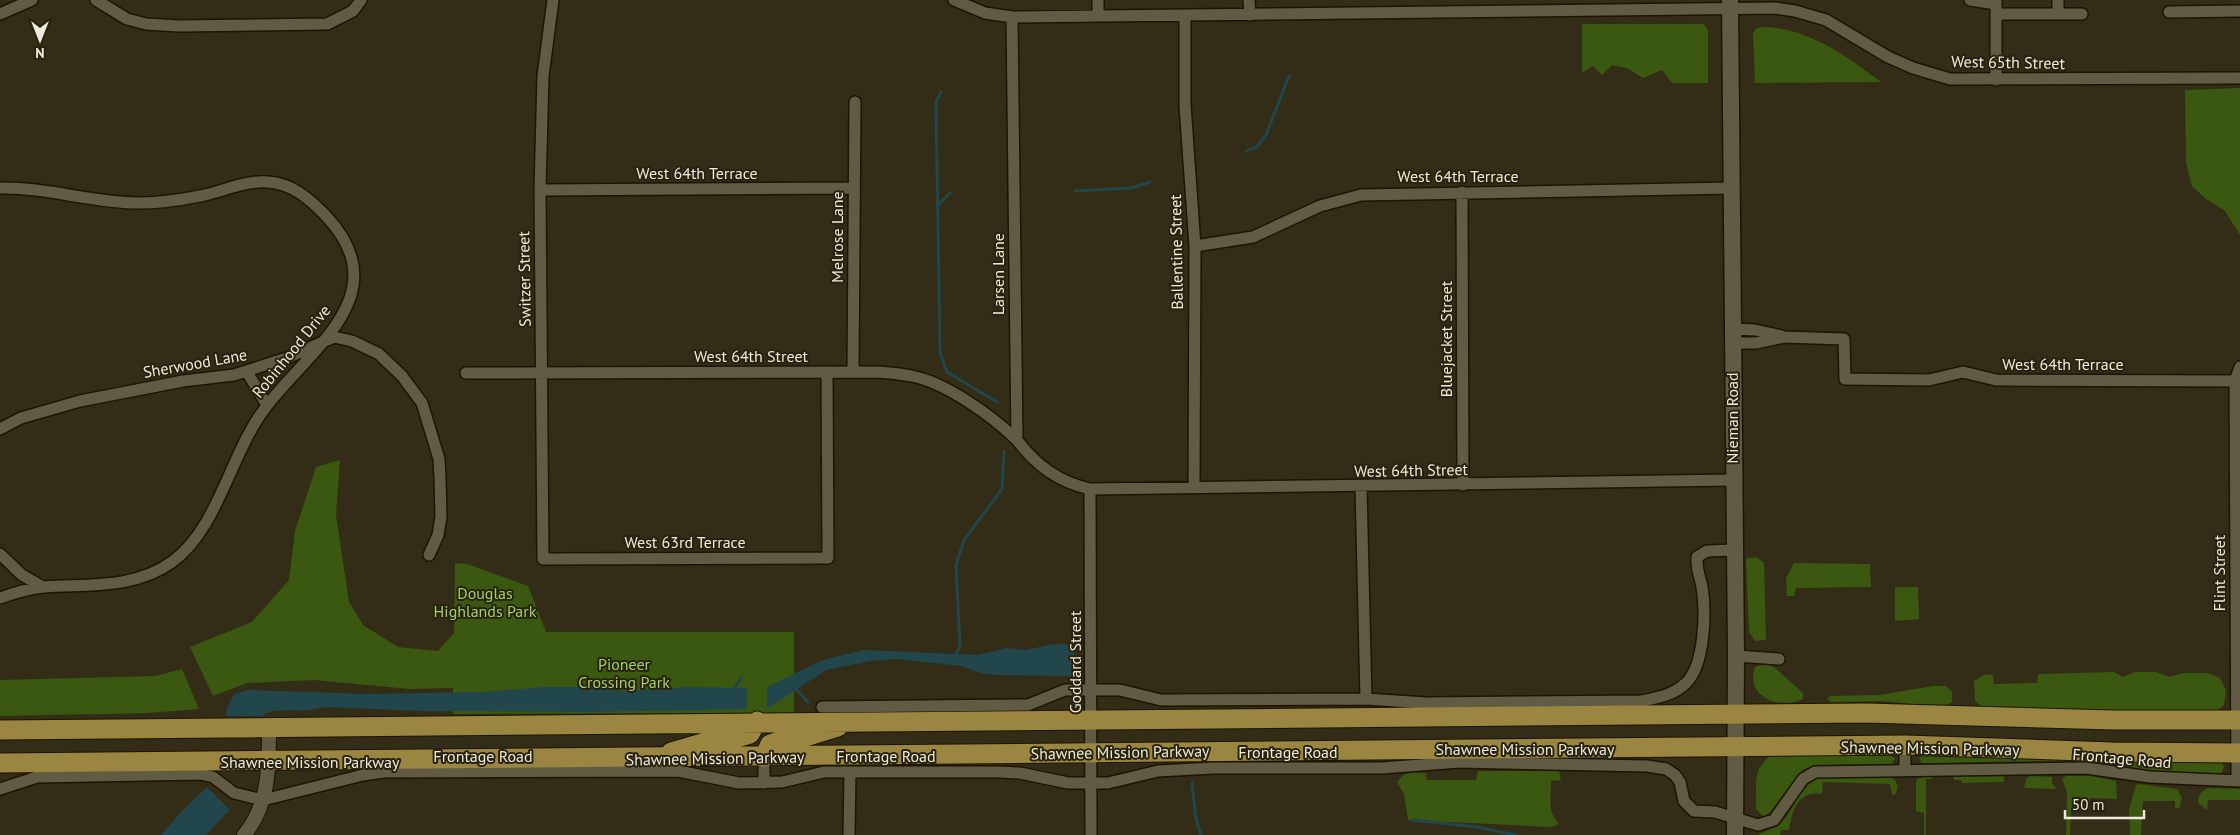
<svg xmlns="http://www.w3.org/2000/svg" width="2240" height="835" viewBox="0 0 2240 835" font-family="'PT Sans',sans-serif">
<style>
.green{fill:#3a580f}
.water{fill:#21474c}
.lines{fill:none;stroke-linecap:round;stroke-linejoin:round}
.stream{stroke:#21474c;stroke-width:3}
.minor-casing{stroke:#1b1502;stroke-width:14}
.tertiary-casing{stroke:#1b1502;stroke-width:16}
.secondary-casing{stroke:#1b1502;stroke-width:19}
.trunk-casing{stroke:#1b1502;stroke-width:21}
.minor{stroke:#615b43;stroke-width:11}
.tertiary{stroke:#615b43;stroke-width:14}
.secondary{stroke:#615b43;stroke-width:16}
.trunk{stroke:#9a8640;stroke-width:19}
.labels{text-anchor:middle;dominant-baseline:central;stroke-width:4;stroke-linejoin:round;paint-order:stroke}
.street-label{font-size:16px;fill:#eeeadc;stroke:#29230d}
.park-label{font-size:16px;fill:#a0d16c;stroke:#29230d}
</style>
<rect width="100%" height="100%" fill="#332d17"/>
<path class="green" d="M 1582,24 L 1703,24 L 1708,30 L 1708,83 L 1672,83 L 1662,70 L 1643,78 L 1627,68 L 1612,65 L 1602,75 L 1593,66 L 1582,73 Z
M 1765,27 C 1810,29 1846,56 1881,82 L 1755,83 L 1753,33 L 1757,28 Z
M 2240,88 L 2240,235 L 2225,211 L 2206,199 L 2192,186 L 2186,163 L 2185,90 Z
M 340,460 L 336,515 L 349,602 L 363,625 L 398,647 L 438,651 L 454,633 L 455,563 L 467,564 L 528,586 L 546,632 L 794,632 L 794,713 L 453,714 L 453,688 L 409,689 L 314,680 L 247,683 L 213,696 L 190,647 L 252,622 L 289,580 L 295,531 L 316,467 Z
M 1756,557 L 1764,563 L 1766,640 L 1755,641 L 1749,632 L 1746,559 Z
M 1794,563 L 1870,564 L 1871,587 L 1796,588 L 1794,596 L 1787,596 L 1786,579 Z
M 1895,587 L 1918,587 L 1919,619 L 1895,621 Z
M 1766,663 L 1775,668 L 1803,693 L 1803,699 C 1779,710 1745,697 1755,667 Z
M 182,669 L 199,709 L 147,713 L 0,716 L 0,680 L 155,676 Z
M 2114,672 L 2123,677 L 2134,672 L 2156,672 L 2169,677 L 2183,673 L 2207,673 L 2220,678 L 2226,690 L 2224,705 L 2215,712 L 2180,714 L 1982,708 L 1975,700 L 1974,681 L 1985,674 L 1993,675 L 1994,684 L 2037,683 L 2038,674 Z
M 1933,686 L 1946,686 L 1952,692 L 1952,702 L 1943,707 L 1882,701 L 1831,702 L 1827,699 L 1830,696 L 1879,695 Z
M 1891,753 L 1895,759 L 1892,764 L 1816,765 L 1802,770 L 1770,812 L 1764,817 L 1756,809 C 1757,785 1751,767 1774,754 Z
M 1925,754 L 2220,760 L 2224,767 L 2221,773 C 2176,778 2135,766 2091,763 C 2035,759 1978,763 1922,763 L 1919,758 Z
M 1478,771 L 1559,771 L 1561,780 L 1551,781 C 1551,798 1547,811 1559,824 L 1551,827 L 1408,820 L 1404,794 L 1397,782 C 1404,771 1414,772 1426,773 L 1427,780 L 1476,780 Z
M 1954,776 L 2004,776 L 2004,782 L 1962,783 L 1961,780 L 1954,780 Z
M 2030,776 L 2052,777 L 2052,783 L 2056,789 L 2024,788 L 2026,779 Z
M 2066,776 L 2091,776 L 2116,781 L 2117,799 L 2090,798 L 2090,801 L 2074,801 L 2071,810 L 2070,835 L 2066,835 L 2067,792 L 2062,779 Z
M 1889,777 L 1894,779 L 1898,786 L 1896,794 L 1892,795 L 1890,784 L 1823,782 L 1822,794 C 1798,790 1792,811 1789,830 L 1781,830 L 1780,835 L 1758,835 C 1766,830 1776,829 1782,822 C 1796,807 1799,786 1820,778 Z
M 1922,777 L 1932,777 L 1933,779 L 1926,779 L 1926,835 L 1924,835 L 1924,813 L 1916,811 L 1916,783 L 1917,779 Z
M 2139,784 L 2177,789 L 2182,798 L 2180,807 L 2175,809 L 2175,801 L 2143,801 L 2141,835 L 2130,835 L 2129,810 L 2136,785 Z
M 2208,788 L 2240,789 L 2240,800 L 2208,800 L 2207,810 L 2198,803 C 2198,795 2200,792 2208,788 Z"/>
<path class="water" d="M 1054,644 L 1074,645 L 1074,676 L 997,675 L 979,673 L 962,666 L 897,659 L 870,661 L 826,670 L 767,709 L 767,687 L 823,660 L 864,650 L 978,655 L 1008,648 L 1025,650 Z
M 543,687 L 582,687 L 621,691 L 686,687 L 747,688 L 747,709 L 588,712 L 422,711 L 326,707 L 309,710 L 271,711 L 262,716 L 226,716 L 227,708 L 234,694 L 248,690 L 366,694 L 484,692 Z
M 207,787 L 230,810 L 206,835 L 161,835 L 180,813 Z"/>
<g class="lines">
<path class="stream" d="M 941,92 L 936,102 L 940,353 L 947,372 L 997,402
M 1246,151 L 1257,147 L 1266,135 L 1289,76
M 1075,191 L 1131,188 L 1150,182
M 938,205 L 950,193
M 955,655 L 960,647 L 956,565 L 964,540 L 1002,489 L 1004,451
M 793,686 L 808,702
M 732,691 L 742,677
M 1192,783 L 1196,819 L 1201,835
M 1412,820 L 1477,827 L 1515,835"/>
<defs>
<path id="minor" d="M 96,0 L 127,19 L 146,24 L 179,26 L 327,24 L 353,11 L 361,0
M 553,0 L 543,76 L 540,190 L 543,559 L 828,558 L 827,372
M 954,0 L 985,13 L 1012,17 L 1775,8 L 1795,11 L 1826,20 L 1888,57 L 1913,68 L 1950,79 L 2240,78
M 1249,0 L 1250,15
M 1970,0 L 1996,4
M 1996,0 L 1996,80
M 2058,0 L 2058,14
M 2169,12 L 2240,11
M 0,14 L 32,0
M 1996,14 L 2082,14
M 1185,15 L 1185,105 L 1195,246 L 1194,488
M 1098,16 L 1098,0
M 1012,17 L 1017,440 C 1036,465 1058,482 1090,489 L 1733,480
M 0,188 C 47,187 92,203 139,203 C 159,203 180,200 200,196 C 222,192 245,180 268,182 C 292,183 311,200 327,217 C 398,294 311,348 266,407 C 230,453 219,528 172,562 C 134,589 89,584 45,587 C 30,588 14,593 0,598
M 540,190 L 854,188
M 1462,192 L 1463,485
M 1195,246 L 1253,237 L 1320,206 L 1361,195 L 1731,188
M 1732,329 L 1755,330 L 1782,336
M 1732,343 L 1756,343 L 1784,337 L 1844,339 L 1845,379 L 1929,380 L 1963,372 L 1996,380 L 2235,381
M 247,372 L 267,405
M 853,372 L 855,102
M 466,373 L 878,372 C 891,373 904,374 916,377 C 949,385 992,416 1017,440
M 0,429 L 21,418 L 80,401 L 183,381 L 234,375 L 287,358 L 334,337 L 352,341 L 379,354 L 402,376 L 422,403 L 439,459 L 440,478 L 441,517 L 438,535 L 429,555
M 1361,487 L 1366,699
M 1090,489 L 1091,835
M 0,554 L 22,575 L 43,587
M 1736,656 L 1779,659
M 822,707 L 1028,705 L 1065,690 L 1120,690 L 1161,700 L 1366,699 L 1426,703 L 1641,701 C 1657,698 1674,695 1686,683 C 1705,665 1706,611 1702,587 C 1700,575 1696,571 1697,557 L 1707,551 L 1734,550
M 1905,745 L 1905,770
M 764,757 L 764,783
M 2237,780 L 2235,381 L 2240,367
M 0,789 L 37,777 L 200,774 L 213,777 L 234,793 L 263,800 L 363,775 L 383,772 L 678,771 L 739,783 L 782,782 L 824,772 L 1000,772 L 1020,773 L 1068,783 L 1108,783 L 1158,771 L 1213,768 L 1382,768 L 1459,762 L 1647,766 L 1666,769 L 1675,775 L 1680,782 L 1684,801 L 1694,811 L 1715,812 L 1758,825 L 1774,820 L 1803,779 L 1815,772 L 2086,768 L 2150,777 L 2240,781
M 849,835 L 850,772"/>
<path id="tertiary" d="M 244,835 C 270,804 269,765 269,726"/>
<path id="secondary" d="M 1730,0 L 1736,656 L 1735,835"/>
<path id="trunk" d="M 0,730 L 1866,713 L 2113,720 L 2240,720
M 671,752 L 712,740 L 732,739 L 750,734 L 757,721
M 764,757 L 770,744 L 786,739 L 799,739 L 838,727
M 0,763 L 1905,745 L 2113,752 L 2240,753"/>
</defs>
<use href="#minor" class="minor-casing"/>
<use href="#tertiary" class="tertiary-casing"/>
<use href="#secondary" class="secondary-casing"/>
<use href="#trunk" class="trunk-casing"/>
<use href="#minor" class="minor"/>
<use href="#tertiary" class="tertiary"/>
<use href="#secondary" class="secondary"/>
<use href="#trunk" class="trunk"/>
</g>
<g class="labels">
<g class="street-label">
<text transform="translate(2008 62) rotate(1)">West 65th Street</text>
<text x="697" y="173">West 64th Terrace</text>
<text x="1458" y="176">West 64th Terrace</text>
<text transform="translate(837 237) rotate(-90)">Melrose Lane</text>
<text transform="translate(1176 252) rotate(-91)">Ballentine Street</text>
<text transform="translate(998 274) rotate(-90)">Larsen Lane</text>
<text transform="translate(524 279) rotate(-91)">Switzer Street</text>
<text transform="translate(1446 339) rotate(-90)">Bluejacket Street</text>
<text transform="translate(291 351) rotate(-51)">Robinhood Drive</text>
<text x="751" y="356">West 64th Street</text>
<text transform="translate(195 363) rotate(-10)">Sherwood Lane</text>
<text x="2063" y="364">West 64th Terrace</text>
<text transform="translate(1732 418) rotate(-90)">Nieman Road</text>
<text transform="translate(1411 470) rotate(-1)">West 64th Street</text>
<text x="685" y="542">West 63rd Terrace</text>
<text transform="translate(2219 573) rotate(-90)">Flint Street</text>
<text transform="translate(1075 662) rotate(-90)">Goddard Street</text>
<text transform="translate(1930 748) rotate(1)">Shawnee Mission Parkway</text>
<text x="1525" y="749">Shawnee Mission Parkway</text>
<text transform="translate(1120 752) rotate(-1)">Shawnee Mission Parkway</text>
<text x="1288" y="752">Frontage Road</text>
<text x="483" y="756">Frontage Road</text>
<text x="886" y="756">Frontage Road</text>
<text transform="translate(715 758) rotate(-1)">Shawnee Mission Parkway</text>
<text transform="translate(2122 758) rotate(5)">Frontage Road</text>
<text x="310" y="762">Shawnee Mission Parkway</text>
</g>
<g class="park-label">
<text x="485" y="593">Douglas<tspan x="485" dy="18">Highlands Park</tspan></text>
<text x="624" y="664">Pioneer<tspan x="624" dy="18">Crossing Park</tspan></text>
</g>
</g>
<g transform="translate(40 40) rotate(180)" stroke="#29230d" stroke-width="4" paint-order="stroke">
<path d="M0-4L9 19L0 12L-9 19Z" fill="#eeeadc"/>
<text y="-8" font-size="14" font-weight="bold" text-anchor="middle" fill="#eeeadc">N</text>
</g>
<path d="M2065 810v8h79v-8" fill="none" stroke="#eeeadc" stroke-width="2.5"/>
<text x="2072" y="810" font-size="15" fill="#eeeadc" stroke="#29230d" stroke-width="4" paint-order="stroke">50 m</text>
</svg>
